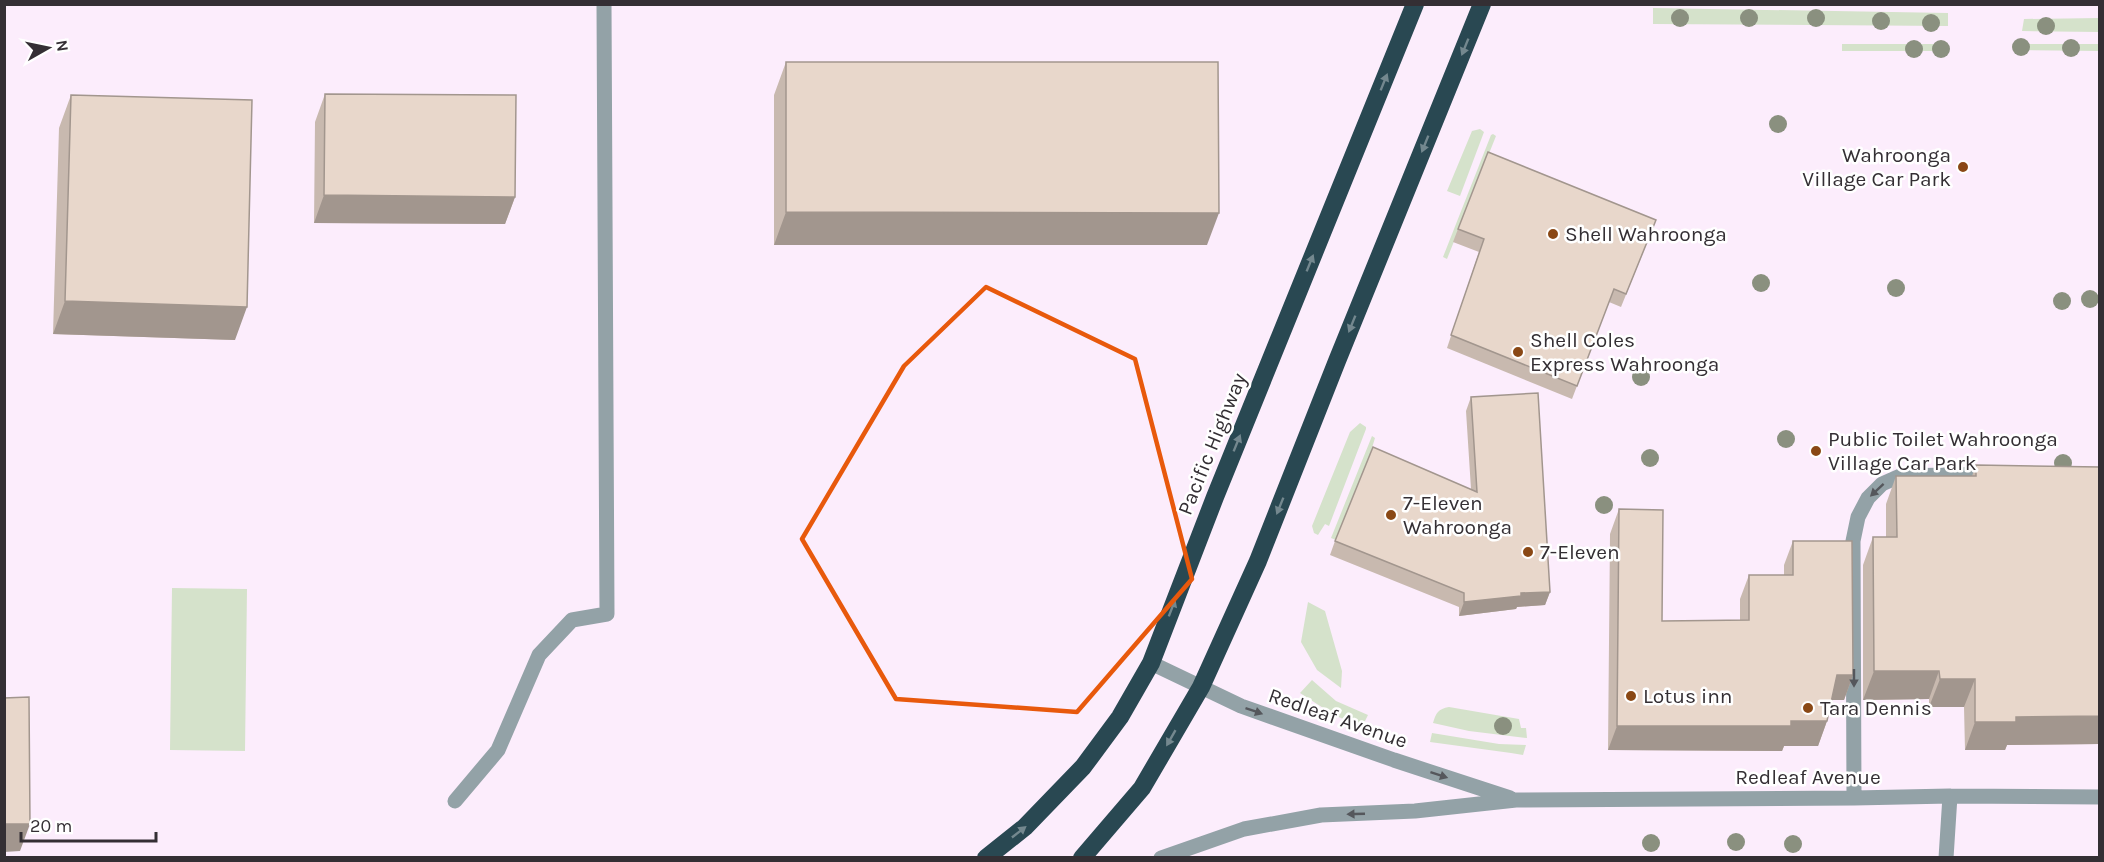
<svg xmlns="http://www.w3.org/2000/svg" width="2104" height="862" viewBox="0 0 2104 862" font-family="Karla,sans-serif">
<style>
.grass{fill:#d5e2cb}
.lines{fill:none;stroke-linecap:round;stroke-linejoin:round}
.minor{stroke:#93a2a7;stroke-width:15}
.highway{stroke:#294852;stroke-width:18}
.tree{fill:#8a907f}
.wall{fill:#c8b9af}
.shaded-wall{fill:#a2968e}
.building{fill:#e8d7cb;stroke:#a2968e;stroke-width:1.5}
.oneway{fill:#74888f}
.oneway2{fill:#55575c}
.marked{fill:none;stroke:#e8590c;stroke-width:4.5;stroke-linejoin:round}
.poi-dot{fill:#8a4815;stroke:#fff;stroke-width:2}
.labels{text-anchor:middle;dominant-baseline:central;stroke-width:5;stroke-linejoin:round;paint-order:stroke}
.poi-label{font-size:21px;fill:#342f34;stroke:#fff;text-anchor:start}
.street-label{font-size:21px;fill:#342f34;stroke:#fff}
</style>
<rect width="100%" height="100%" fill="#fcedfc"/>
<path class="grass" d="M 1653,8 L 1948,13 L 1948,26 L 1653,24 Z
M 2099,18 L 2099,32 L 2022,31 L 2024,19 Z
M 1842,44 L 1947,44 L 1947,51 L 1842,51 Z
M 2018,44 L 2099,44 L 2099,51 L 2019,50 Z
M 1480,129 L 1484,132 L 1460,196 L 1447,191 L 1472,131 Z
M 1493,134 L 1496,136 L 1447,259 L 1443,257 L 1491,135 Z
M 1360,423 L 1366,427 L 1366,429 L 1329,526 L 1325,524 L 1318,535 L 1314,533 L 1312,526 L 1350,432 Z
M 1372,436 L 1375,438 L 1368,461 L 1336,540 L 1331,538 Z
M 172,588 L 247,589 L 245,751 L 170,750 Z
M 1308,602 L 1325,611 L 1342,671 L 1341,688 L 1317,670 L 1301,642 Z
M 1312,680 L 1336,701 L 1368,715 L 1362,727 L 1334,715 L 1300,693 Z
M 1449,707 L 1519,719 L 1521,728 L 1526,728 L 1527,738 L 1469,731 L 1433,723 C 1436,713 1438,709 1449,707 Z
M 1432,733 L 1499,744 L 1526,745 L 1523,755 L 1511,753 L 1430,742 Z"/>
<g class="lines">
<path class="minor" d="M 1151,663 L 1241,706 L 1394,760 L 1510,798
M 1854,798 L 1853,541 L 1858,517 L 1868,498 L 1882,484 L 1900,476 L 1992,474
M 455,801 L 498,750 L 539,655 L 572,620 L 607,614 L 604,4
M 1161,858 L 1244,829 L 1321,815 L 1415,811 L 1516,800 L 1854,798 L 1950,796 L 2100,797
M 1946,858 L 1950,796"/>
<path class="highway" d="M 986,858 L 1025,827 L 1083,767 L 1120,717 L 1151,663 L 1215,497 L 1415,4
M 1082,858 L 1142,788 L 1201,687 L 1258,561 L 1337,361 L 1482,4"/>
</g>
<g class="tree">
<circle cx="1680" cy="18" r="9"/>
<circle cx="1749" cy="18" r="9"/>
<circle cx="1816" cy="18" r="9"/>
<circle cx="1881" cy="21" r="9"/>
<circle cx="1931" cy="23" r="9"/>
<circle cx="2046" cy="26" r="9"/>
<circle cx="2021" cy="47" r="9"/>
<circle cx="2071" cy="48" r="9"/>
<circle cx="1914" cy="49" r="9"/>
<circle cx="1941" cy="49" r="9"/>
<circle cx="1778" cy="124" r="9"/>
<circle cx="1761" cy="283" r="9"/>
<circle cx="1896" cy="288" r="9"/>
<circle cx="2090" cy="299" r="9"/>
<circle cx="2062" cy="301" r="9"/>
<circle cx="1641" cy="377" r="9"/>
<circle cx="1786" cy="439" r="9"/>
<circle cx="1650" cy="458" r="9"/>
<circle cx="2063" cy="463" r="9"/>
<circle cx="1604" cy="505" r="9"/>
<circle cx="1503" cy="726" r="9"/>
<circle cx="1736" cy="842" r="9"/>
<circle cx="1651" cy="843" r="9"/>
<circle cx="1793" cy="844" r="9"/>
</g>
<path class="wall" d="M 786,62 L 1207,245 L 774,245 L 774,95 Z
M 325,94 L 515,197 L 505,224 L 314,223 L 315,122 Z
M 71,95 L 235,340 L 53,334 L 59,128 Z
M 1458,229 L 1651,233 L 1621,307 L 1609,302 L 1572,399 L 1447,348 L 1479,252 L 1453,242 Z
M 1471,397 L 1550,592 L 1545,605 L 1517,607 L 1516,609 L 1459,616 L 1459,607 L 1330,555 L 1335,541 L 1471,489 L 1466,411 Z
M 1976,465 L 2100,467 L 2100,750 L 2099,750 L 2099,744 L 2007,745 L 2005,750 L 1965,750 L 1964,707 L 1929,707 L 1929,699 L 1863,700 L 1863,565 L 1873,537 L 1886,537 L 1886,504 L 1896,476 L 1972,476 Z
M 1619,509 L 1662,621 L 1740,620 L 1740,599 L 1749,575 L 1784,575 L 1784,565 L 1793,541 L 1853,675 L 1844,700 L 1832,700 L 1827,721 L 1818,746 L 1784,746 L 1782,751 L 1608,750 L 1610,534 Z"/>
<path class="shaded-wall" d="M 324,195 L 515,197 L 505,224 L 314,223 Z
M 786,212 L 1219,213 L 1207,245 L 774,245 Z
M 65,301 L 247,307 L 235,340 L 53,334 Z
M 1550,592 L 1545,605 L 1517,607 L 1516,609 L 1459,616 L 1464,602 L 1521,593 Z
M 1874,671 L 1939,671 L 1929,699 L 1863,700 Z
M 1837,675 L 1853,675 L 1844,700 L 1828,700 Z
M 1940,679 L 1975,679 L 1964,707 L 1929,707 Z
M 2100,716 L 2100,742 L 2099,744 L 2007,745 L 2005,750 L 1965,750 L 1975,722 L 2016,717 Z
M 1791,721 L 1827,721 L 1818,746 L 1784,746 L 1782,751 L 1608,750 L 1617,726 Z
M 4,824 L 30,824 L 20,851 L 4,852 Z"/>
<path class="building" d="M 786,62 L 1218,62 L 1219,213 L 786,212 Z
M 325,94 L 516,95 L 515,197 L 324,195 Z
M 71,95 L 252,100 L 247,307 L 65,301 Z
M 1488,152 L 1656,220 L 1626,294 L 1614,289 L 1577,386 L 1451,335 L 1484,239 L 1458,229 Z
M 1538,393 L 1550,592 L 1521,593 L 1521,596 L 1464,602 L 1464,593 L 1335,541 L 1373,447 L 1477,492 L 1471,397 Z
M 1976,465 L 2100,467 L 2100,716 L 2016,717 L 2016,722 L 1975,722 L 1975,679 L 1940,679 L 1939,671 L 1874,671 L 1873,537 L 1897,537 L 1896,476 L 1976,476 Z
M 1619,509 L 1663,510 L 1662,621 L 1749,620 L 1749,575 L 1793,575 L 1793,541 L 1852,541 L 1853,675 L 1837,675 L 1827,721 L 1791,721 L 1791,726 L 1617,726 Z
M 29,697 L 30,824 L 4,824 L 4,698 Z"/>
<defs><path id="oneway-solid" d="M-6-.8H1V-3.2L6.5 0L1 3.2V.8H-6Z" transform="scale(1.5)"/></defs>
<g class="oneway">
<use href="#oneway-solid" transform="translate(1465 47) rotate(112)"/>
<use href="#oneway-solid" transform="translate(1384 82) rotate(-68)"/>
<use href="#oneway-solid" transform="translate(1425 144) rotate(112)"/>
<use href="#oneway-solid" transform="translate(1310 263) rotate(-68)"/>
<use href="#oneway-solid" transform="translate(1352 324) rotate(112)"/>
<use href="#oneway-solid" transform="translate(1237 443) rotate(-68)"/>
<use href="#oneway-solid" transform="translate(1280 506) rotate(112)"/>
<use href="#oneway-solid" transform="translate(1172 608) rotate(-69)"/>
<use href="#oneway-solid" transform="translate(1171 738) rotate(120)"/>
<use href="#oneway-solid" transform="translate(1019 832) rotate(-38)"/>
</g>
<g class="oneway2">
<use href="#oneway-solid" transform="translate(1877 490) rotate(137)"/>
<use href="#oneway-solid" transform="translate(1854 678) rotate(90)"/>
<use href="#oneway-solid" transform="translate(1254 711) rotate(19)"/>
<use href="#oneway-solid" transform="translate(1439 775) rotate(18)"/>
<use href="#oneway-solid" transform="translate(1356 814) rotate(178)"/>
</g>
<path class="marked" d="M 986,287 L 1135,359 L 1192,579 L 1077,712 L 896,699 L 802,539 L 904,366 Z"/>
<g class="poi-dot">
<circle cx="1963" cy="167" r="6"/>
<circle cx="1553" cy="234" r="6"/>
<circle cx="1518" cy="352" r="6"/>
<circle cx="1816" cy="451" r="6"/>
<circle cx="1391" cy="515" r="6"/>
<circle cx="1528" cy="552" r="6"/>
<circle cx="1631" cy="696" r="6"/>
<circle cx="1808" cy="708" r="6"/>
</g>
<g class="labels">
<g class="poi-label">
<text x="1951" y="155" text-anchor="end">Wahroonga<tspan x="1951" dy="24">Village Car Park</tspan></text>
<text x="1565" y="234">Shell Wahroonga</text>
<text x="1530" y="340">Shell Coles<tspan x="1530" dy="24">Express Wahroonga</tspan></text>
<text x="1828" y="439">Public Toilet Wahroonga<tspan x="1828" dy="24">Village Car Park</tspan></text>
<text x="1403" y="503">7-Eleven<tspan x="1403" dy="24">Wahroonga</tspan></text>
<text x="1540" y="552">7-Eleven</text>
<text x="1643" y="696">Lotus inn</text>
<text x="1820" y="708">Tara Dennis</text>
</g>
<g class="street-label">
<text transform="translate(1212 444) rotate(-68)">Pacific Highway</text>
<text transform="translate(1338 718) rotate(19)">Redleaf Avenue</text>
<text x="1808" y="777">Redleaf Avenue</text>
</g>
</g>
<rect width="2104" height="862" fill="none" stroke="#342f34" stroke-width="12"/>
<g transform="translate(48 48) rotate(81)" stroke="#ffffff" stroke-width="4.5" paint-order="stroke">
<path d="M0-4.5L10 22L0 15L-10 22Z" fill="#342f34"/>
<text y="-9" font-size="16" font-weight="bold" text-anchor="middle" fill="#342f34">N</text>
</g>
<path d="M21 832v9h135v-9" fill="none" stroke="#342f34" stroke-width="3"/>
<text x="30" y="832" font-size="18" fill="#342f34" stroke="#ffffff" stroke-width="4.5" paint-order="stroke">20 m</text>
</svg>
